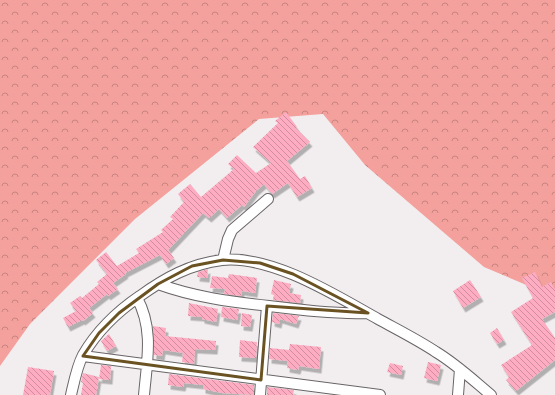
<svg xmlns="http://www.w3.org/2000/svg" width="555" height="395" viewBox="0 0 555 395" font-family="'Varela Round',sans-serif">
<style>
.forest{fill:url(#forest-crowns)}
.building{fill:url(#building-back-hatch);filter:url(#shadow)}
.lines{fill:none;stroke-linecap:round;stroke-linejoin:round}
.street-casing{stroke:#696567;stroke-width:12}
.street{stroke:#fff;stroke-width:10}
.marked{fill:none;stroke:#6a5222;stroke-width:3;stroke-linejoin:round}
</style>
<defs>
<pattern id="forest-crowns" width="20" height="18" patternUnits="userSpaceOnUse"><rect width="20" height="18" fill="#f4a19d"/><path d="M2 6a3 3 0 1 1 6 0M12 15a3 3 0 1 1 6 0" fill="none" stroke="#c78481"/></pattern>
<pattern id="building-back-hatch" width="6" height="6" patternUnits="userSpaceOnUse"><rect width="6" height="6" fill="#feacc2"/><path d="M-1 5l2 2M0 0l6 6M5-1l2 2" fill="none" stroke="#cf8d9f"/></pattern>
<filter id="shadow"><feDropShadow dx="2.5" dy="4.5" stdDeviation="0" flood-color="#0004"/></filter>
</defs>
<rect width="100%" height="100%" fill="#f2eef0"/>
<path class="forest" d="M 0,0 L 555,0 L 555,297 L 484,267 L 365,165 L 323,114 L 259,119 L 135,219 L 30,324 L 0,366 Z"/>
<path class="building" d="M 286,112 L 297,127 L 296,128 L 310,142 L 287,161 L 300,179 L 305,176 L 312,188 L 297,197 L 288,183 L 272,194 L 264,184 L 256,191 L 244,207 L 242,205 L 227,218 L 219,209 L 209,218 L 203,213 L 168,250 L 174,258 L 166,264 L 160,255 L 125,273 L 126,274 L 113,283 L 118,289 L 108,296 L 107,294 L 89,308 L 93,313 L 83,321 L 82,320 L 68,327 L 63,318 L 76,311 L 70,303 L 80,296 L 82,298 L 99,284 L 97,282 L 107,274 L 96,260 L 106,252 L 117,266 L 139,253 L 136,249 L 163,232 L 161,230 L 173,219 L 170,217 L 184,202 L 178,194 L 190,184 L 201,197 L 234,169 L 228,164 L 237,155 L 256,173 L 271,163 L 253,147 L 278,123 L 275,121 Z
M 208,269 L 207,278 L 197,277 L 198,272 Z
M 535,272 L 542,287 L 551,282 L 555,289 L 555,312 L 542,319 L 555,338 L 555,360 L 516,391 L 506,380 L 509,377 L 501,365 L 532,345 L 511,312 L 533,298 L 522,278 Z
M 229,274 L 257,278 L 255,293 L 242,291 L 241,296 L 224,294 L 225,289 L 210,288 L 212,276 L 228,278 Z
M 274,280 L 291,284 L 289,293 L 301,295 L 300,303 L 273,300 L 274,295 L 271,294 Z
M 470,280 L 481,297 L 463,308 L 453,291 Z
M 189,303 L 218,309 L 216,322 L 202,319 L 202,317 L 188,316 Z
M 222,307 L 239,309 L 237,320 L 221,317 Z
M 242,313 L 252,315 L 250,327 L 241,326 Z
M 273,313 L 292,315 L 299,316 L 296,324 L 280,319 L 279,324 L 272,322 Z
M 153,326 L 166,328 L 165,336 L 216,341 L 215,350 L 195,349 L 194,364 L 182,362 L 183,353 L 163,350 L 162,356 L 154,355 Z
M 497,328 L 504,340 L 497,344 L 490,333 Z
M 109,334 L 116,346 L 107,351 L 101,341 Z
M 240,340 L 257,342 L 256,358 L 239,357 Z
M 290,344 L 321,347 L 319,369 L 299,366 L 298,370 L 287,368 L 288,361 L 269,359 L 270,348 L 289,350 Z
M 428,362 L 441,365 L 437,381 L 424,378 Z
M 390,363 L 403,366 L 401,375 L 387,372 Z
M 101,365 L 111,366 L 110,380 L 99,379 Z
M 28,367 L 54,371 L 50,395 L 23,395 Z
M 83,373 L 99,377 L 96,395 L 81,395 L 83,383 L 81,382 Z
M 169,374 L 254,385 L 254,395 L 222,393 L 203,389 L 203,385 L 184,383 L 183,387 L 168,385 Z
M 267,387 L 294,390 L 293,395 L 267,395 Z"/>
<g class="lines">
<defs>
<path id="street" d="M 223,260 L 228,239 L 232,230 L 268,199
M 158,284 C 194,297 231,302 269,306 C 301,310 334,314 367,313
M 137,298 C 154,329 147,361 144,395
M 83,356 L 380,395
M 71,395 C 74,382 77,366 83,355 C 97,331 118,311 140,296 C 165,278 190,264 222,260 C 272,255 335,295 378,319 C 398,330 418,340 436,352 C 456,364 473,380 491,395
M 260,395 L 267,306
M 458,395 L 460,369"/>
</defs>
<use href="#street" class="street-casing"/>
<use href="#street" class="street"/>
</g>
<path class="marked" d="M 223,260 L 260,263 L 293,274 L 368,313 L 267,306 L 261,380 L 83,356 L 99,333 L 119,313 L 158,284 L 192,266 Z"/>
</svg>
